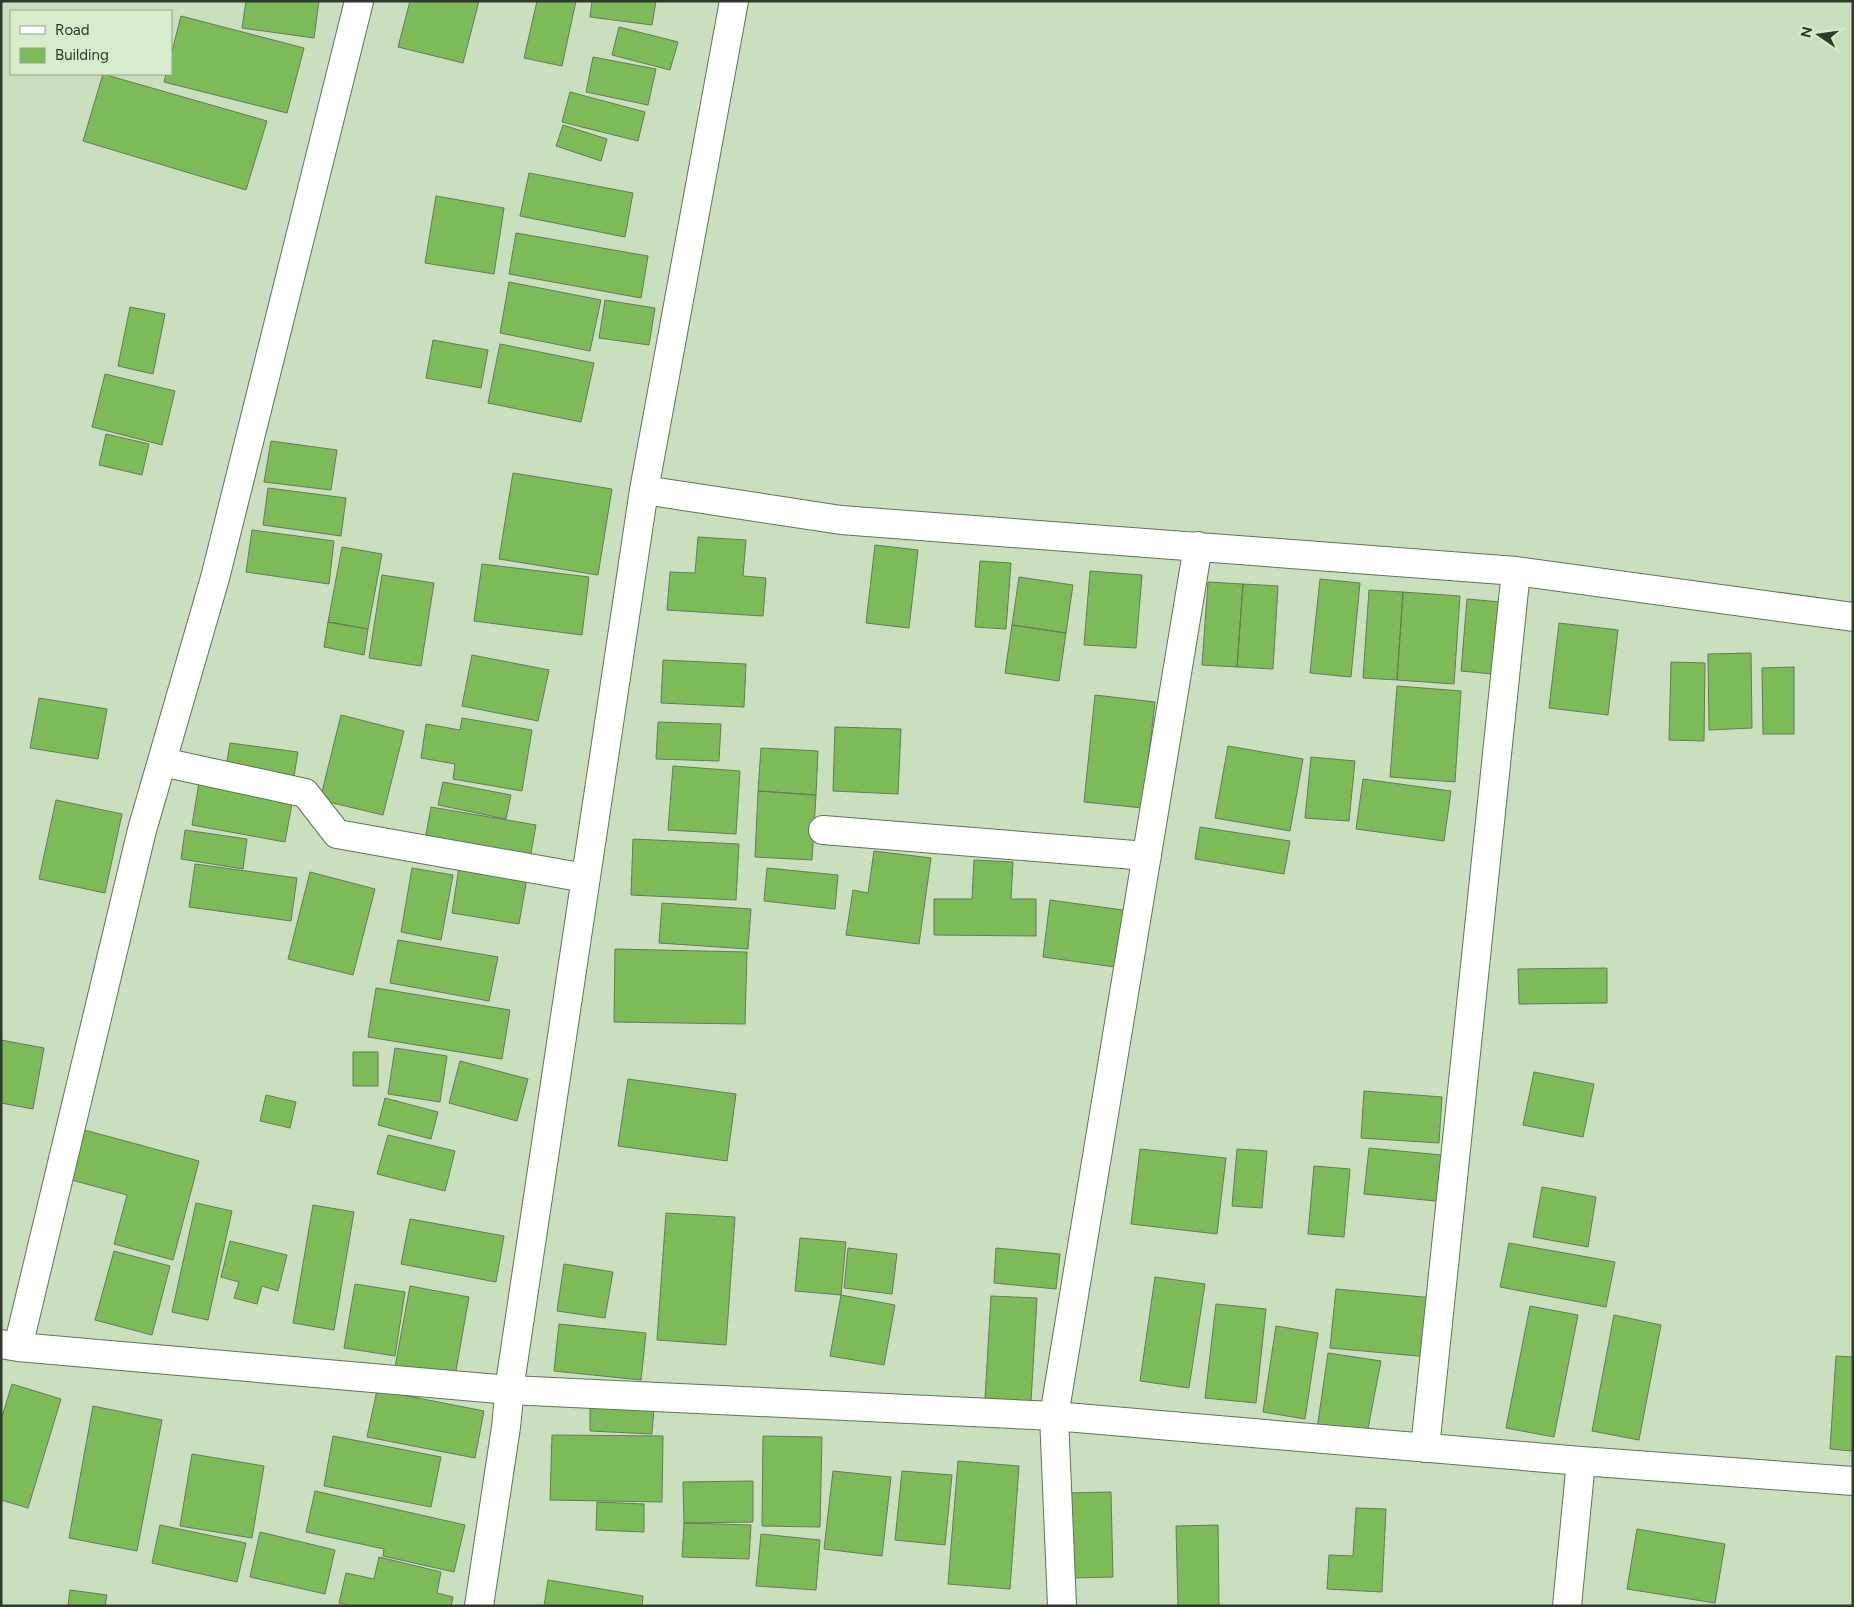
<svg xmlns="http://www.w3.org/2000/svg" width="1854" height="1607" viewBox="0 0 1854 1607" font-family="Figtree,sans-serif">
<style>
.building{fill:#7dbb58;stroke:#65795b}
.lines{fill:none;stroke-linecap:round;stroke-linejoin:round}
.street-casing{stroke:#607455;stroke-width:30}
.street{stroke:#fff;stroke-width:28}
</style>
<rect width="100%" height="100%" fill="#c9dfbd"/>
<path class="building" d="M 246,1 L 319,1 L 314,38 L 242,28 Z
M 410,1 L 479,1 L 463,63 L 398,47 Z
M 537,1 L 576,1 L 562,66 L 524,58 Z
M 592,1 L 656,1 L 652,25 L 590,17 Z
M 181,16 L 304,48 L 287,113 L 164,82 L 166,74 L 171,74 L 171,55 Z
M 619,27 L 678,42 L 670,70 L 612,55 Z
M 593,57 L 656,69 L 648,105 L 586,92 Z
M 103,74 L 267,121 L 246,190 L 83,141 Z
M 570,92 L 645,112 L 638,141 L 562,122 Z
M 563,125 L 607,139 L 601,161 L 556,146 Z
M 529,173 L 633,193 L 625,237 L 520,216 Z
M 436,196 L 504,208 L 494,274 L 425,263 Z
M 516,233 L 648,256 L 641,298 L 509,274 Z
M 509,282 L 601,300 L 590,351 L 500,333 Z
M 605,300 L 655,308 L 649,345 L 599,338 Z
M 130,307 L 165,314 L 153,374 L 118,366 Z
M 433,340 L 488,350 L 481,388 L 426,378 Z
M 500,344 L 594,363 L 581,422 L 488,403 Z
M 105,374 L 175,391 L 162,445 L 92,427 Z
M 106,434 L 149,444 L 142,475 L 99,465 Z
M 271,441 L 337,450 L 331,490 L 264,482 Z
M 513,473 L 612,489 L 598,575 L 499,559 Z
M 268,488 L 346,498 L 341,536 L 263,525 Z
M 252,530 L 334,541 L 329,584 L 246,572 Z
M 698,537 L 746,540 L 743,576 L 766,578 L 763,616 L 667,610 L 670,572 L 695,573 Z
M 875,545 L 918,550 L 909,628 L 866,623 Z
M 342,547 L 382,554 L 368,629 L 328,622 Z
M 980,561 L 1011,563 L 1006,629 L 975,627 Z
M 482,564 L 589,577 L 582,635 L 474,621 Z
M 1090,571 L 1142,575 L 1136,648 L 1084,645 Z
M 382,575 L 434,583 L 421,666 L 369,658 Z
M 1019,577 L 1073,585 L 1066,633 L 1012,625 Z
M 1320,579 L 1360,583 L 1351,677 L 1310,673 Z
M 1208,582 L 1243,584 L 1237,667 L 1202,665 Z
M 1243,584 L 1278,586 L 1273,669 L 1237,667 Z
M 1369,590 L 1403,592 L 1397,680 L 1363,678 Z
M 1403,592 L 1460,596 L 1454,684 L 1397,680 Z
M 1467,599 L 1500,602 L 1493,674 L 1461,671 Z
M 328,622 L 368,629 L 364,655 L 324,647 Z
M 1559,623 L 1618,630 L 1608,715 L 1549,708 Z
M 1012,625 L 1066,633 L 1059,681 L 1005,673 Z
M 1751,653 L 1752,728 L 1709,730 L 1708,654 Z
M 472,655 L 549,670 L 538,721 L 462,706 Z
M 663,660 L 746,664 L 744,707 L 661,703 Z
M 1671,662 L 1705,663 L 1704,741 L 1669,740 Z
M 1794,667 L 1794,734 L 1763,734 L 1762,668 Z
M 1397,686 L 1461,691 L 1455,782 L 1390,777 Z
M 1095,695 L 1155,702 L 1143,808 L 1084,802 Z
M 39,698 L 107,709 L 98,759 L 30,748 Z
M 341,715 L 404,731 L 383,815 L 320,800 Z
M 462,718 L 532,730 L 522,791 L 453,779 L 455,764 L 421,758 L 426,724 L 460,730 Z
M 658,722 L 721,724 L 719,761 L 656,759 Z
M 835,727 L 901,729 L 898,794 L 833,791 Z
M 230,743 L 298,752 L 293,782 L 225,773 Z
M 1228,746 L 1303,759 L 1290,831 L 1215,818 Z
M 761,748 L 818,751 L 816,795 L 758,791 Z
M 1311,757 L 1355,761 L 1349,821 L 1305,818 Z
M 673,766 L 740,771 L 736,834 L 668,830 Z
M 200,776 L 294,793 L 285,842 L 192,825 Z
M 1363,779 L 1451,791 L 1444,841 L 1356,829 Z
M 443,782 L 511,795 L 506,819 L 438,805 Z
M 758,791 L 816,795 L 812,860 L 755,857 Z
M 56,800 L 122,814 L 105,893 L 39,879 Z
M 431,807 L 536,825 L 529,864 L 424,846 Z
M 1200,827 L 1290,841 L 1284,874 L 1195,859 Z
M 185,830 L 247,839 L 243,869 L 181,859 Z
M 633,839 L 739,844 L 736,900 L 631,895 Z
M 874,851 L 931,858 L 919,944 L 846,935 L 853,890 L 868,893 Z
M 974,860 L 1013,862 L 1011,899 L 1036,899 L 1036,936 L 934,935 L 934,899 L 972,899 Z
M 195,864 L 297,878 L 291,921 L 189,907 Z
M 459,867 L 527,878 L 519,924 L 452,913 Z
M 412,868 L 453,875 L 441,940 L 401,932 Z
M 767,868 L 838,875 L 835,909 L 764,901 Z
M 310,872 L 375,889 L 353,975 L 288,959 Z
M 1050,900 L 1130,911 L 1122,968 L 1043,957 Z
M 662,903 L 751,909 L 748,949 L 659,943 Z
M 398,940 L 498,957 L 489,1001 L 390,983 Z
M 615,949 L 747,952 L 745,1024 L 614,1022 Z
M 1607,968 L 1607,1003 L 1519,1004 L 1518,969 Z
M 376,988 L 510,1010 L 502,1059 L 368,1037 Z
M 1,1040 L 44,1048 L 33,1109 L 1,1103 Z
M 395,1048 L 447,1056 L 440,1102 L 388,1094 Z
M 353,1052 L 378,1052 L 378,1086 L 353,1086 Z
M 460,1061 L 528,1079 L 517,1121 L 449,1103 Z
M 1534,1072 L 1594,1084 L 1583,1137 L 1523,1125 Z
M 628,1079 L 736,1094 L 727,1161 L 618,1146 Z
M 1364,1091 L 1442,1097 L 1439,1143 L 1361,1138 Z
M 266,1095 L 296,1102 L 290,1128 L 260,1121 Z
M 385,1098 L 438,1112 L 431,1139 L 378,1125 Z
M 77,1128 L 199,1161 L 173,1260 L 114,1244 L 127,1195 L 64,1178 Z
M 388,1135 L 455,1151 L 445,1191 L 377,1174 Z
M 1369,1148 L 1451,1156 L 1446,1202 L 1364,1194 Z
M 1140,1149 L 1226,1158 L 1217,1234 L 1131,1224 Z
M 1237,1149 L 1267,1151 L 1262,1208 L 1232,1206 Z
M 1314,1166 L 1350,1169 L 1344,1237 L 1308,1234 Z
M 1542,1187 L 1596,1197 L 1588,1247 L 1533,1237 Z
M 196,1203 L 232,1211 L 208,1320 L 172,1312 Z
M 313,1205 L 354,1212 L 334,1330 L 293,1323 Z
M 666,1213 L 735,1217 L 726,1345 L 657,1340 Z
M 410,1219 L 504,1236 L 496,1282 L 401,1264 Z
M 800,1238 L 846,1242 L 841,1295 L 795,1291 Z
M 230,1241 L 287,1255 L 278,1291 L 262,1286 L 257,1304 L 234,1298 L 239,1282 L 221,1277 Z
M 1509,1243 L 1615,1262 L 1606,1307 L 1500,1287 Z
M 848,1248 L 897,1254 L 892,1294 L 844,1288 Z
M 996,1248 L 1060,1254 L 1056,1289 L 994,1283 Z
M 114,1251 L 170,1266 L 152,1335 L 95,1320 Z
M 564,1264 L 613,1272 L 605,1318 L 557,1311 Z
M 1155,1277 L 1205,1284 L 1189,1388 L 1140,1381 Z
M 355,1284 L 405,1292 L 395,1356 L 344,1348 Z
M 410,1286 L 469,1297 L 455,1376 L 395,1367 Z
M 1336,1289 L 1434,1298 L 1429,1357 L 1330,1348 Z
M 841,1295 L 895,1305 L 884,1365 L 830,1356 Z
M 991,1296 L 1037,1298 L 1031,1402 L 985,1399 Z
M 1216,1304 L 1266,1309 L 1256,1403 L 1205,1398 Z
M 1530,1306 L 1578,1315 L 1554,1437 L 1506,1428 Z
M 1614,1315 L 1661,1325 L 1639,1440 L 1592,1431 Z
M 559,1324 L 646,1333 L 641,1380 L 554,1371 Z
M 1276,1326 L 1318,1333 L 1305,1419 L 1263,1412 Z
M 1328,1353 L 1381,1361 L 1366,1439 L 1316,1436 Z
M 1836,1356 L 1853,1357 L 1853,1451 L 1830,1449 Z
M 12,1384 L 61,1399 L 28,1508 L 1,1500 L 1,1420 Z
M 377,1390 L 484,1411 L 475,1458 L 367,1437 Z
M 590,1405 L 654,1408 L 652,1434 L 590,1431 Z
M 93,1406 L 162,1420 L 137,1551 L 69,1538 Z
M 552,1435 L 663,1436 L 662,1502 L 550,1500 Z
M 333,1436 L 441,1457 L 431,1507 L 324,1486 Z
M 763,1436 L 822,1437 L 820,1527 L 762,1526 Z
M 192,1454 L 264,1466 L 252,1538 L 180,1526 Z
M 958,1461 L 1019,1466 L 1010,1589 L 948,1584 Z
M 833,1471 L 891,1477 L 882,1556 L 824,1549 Z
M 902,1471 L 952,1475 L 945,1545 L 895,1540 Z
M 753,1481 L 753,1522 L 684,1523 L 683,1482 Z
M 315,1491 L 465,1525 L 454,1572 L 383,1556 L 384,1549 L 306,1532 Z
M 1111,1492 L 1113,1577 L 1069,1578 L 1067,1493 Z
M 597,1502 L 644,1504 L 644,1532 L 596,1530 Z
M 1356,1508 L 1386,1509 L 1382,1592 L 1327,1589 L 1329,1555 L 1353,1556 Z
M 684,1523 L 751,1525 L 749,1559 L 682,1557 Z
M 160,1525 L 246,1543 L 237,1582 L 152,1563 Z
M 1218,1525 L 1219,1606 L 1178,1606 L 1176,1526 Z
M 1637,1529 L 1725,1544 L 1715,1603 L 1627,1589 Z
M 260,1532 L 335,1550 L 325,1594 L 250,1577 Z
M 761,1534 L 820,1540 L 816,1590 L 756,1586 Z
M 379,1557 L 441,1572 L 437,1593 L 453,1597 L 451,1606 L 350,1606 L 339,1603 L 346,1573 L 374,1579 Z
M 548,1580 L 643,1596 L 642,1606 L 544,1606 Z
M 70,1590 L 107,1595 L 105,1606 L 68,1606 Z"/>
<g class="lines">
<defs>
<path id="street" d="M 734,1 L 644,490 L 841,520 L 1516,571 L 1853,617
M 162,762 L 305,793 L 337,834 L 585,878
M 823,830 L 1147,856
M 1,1344 L 18,1347 L 510,1390 L 1054,1416 L 1581,1461 L 1853,1481
M 18,1347 L 142,830 L 215,578 L 359,1
M 1425,1448 L 1516,571
M 479,1606 L 506,1427 L 511,1377 L 644,490
M 1062,1606 L 1054,1416 L 1198,546
M 1567,1606 L 1581,1461"/>
</defs>
<use href="#street" class="street-casing"/>
<use href="#street" class="street"/>
</g>
<rect width="1854" height="1607" fill="none" stroke="#30392b" stroke-width="5"/>
<rect x="10" y="10" width="162" height="65" fill="#d6ecca" stroke="#94a48a"/>
<rect x="20" y="26" width="25" height="8" fill="#ffffff" stroke="#94a48a"/>
<text x="55" y="35" font-size="15" fill="#30392b">Road</text>
<rect x="20" y="48" width="25" height="15" fill="#7dbb58" stroke="#94a48a"/>
<text x="55" y="60" font-size="15" fill="#30392b">Building</text>
<g transform="translate(1819 35) rotate(283)" stroke="#d6ecca" stroke-width="4" paint-order="stroke">
<path d="M0-4L9 19L0 12L-9 19Z" fill="#30392b"/>
<text y="-8" font-size="14" font-weight="bold" text-anchor="middle" fill="#30392b">N</text>
</g>
</svg>
